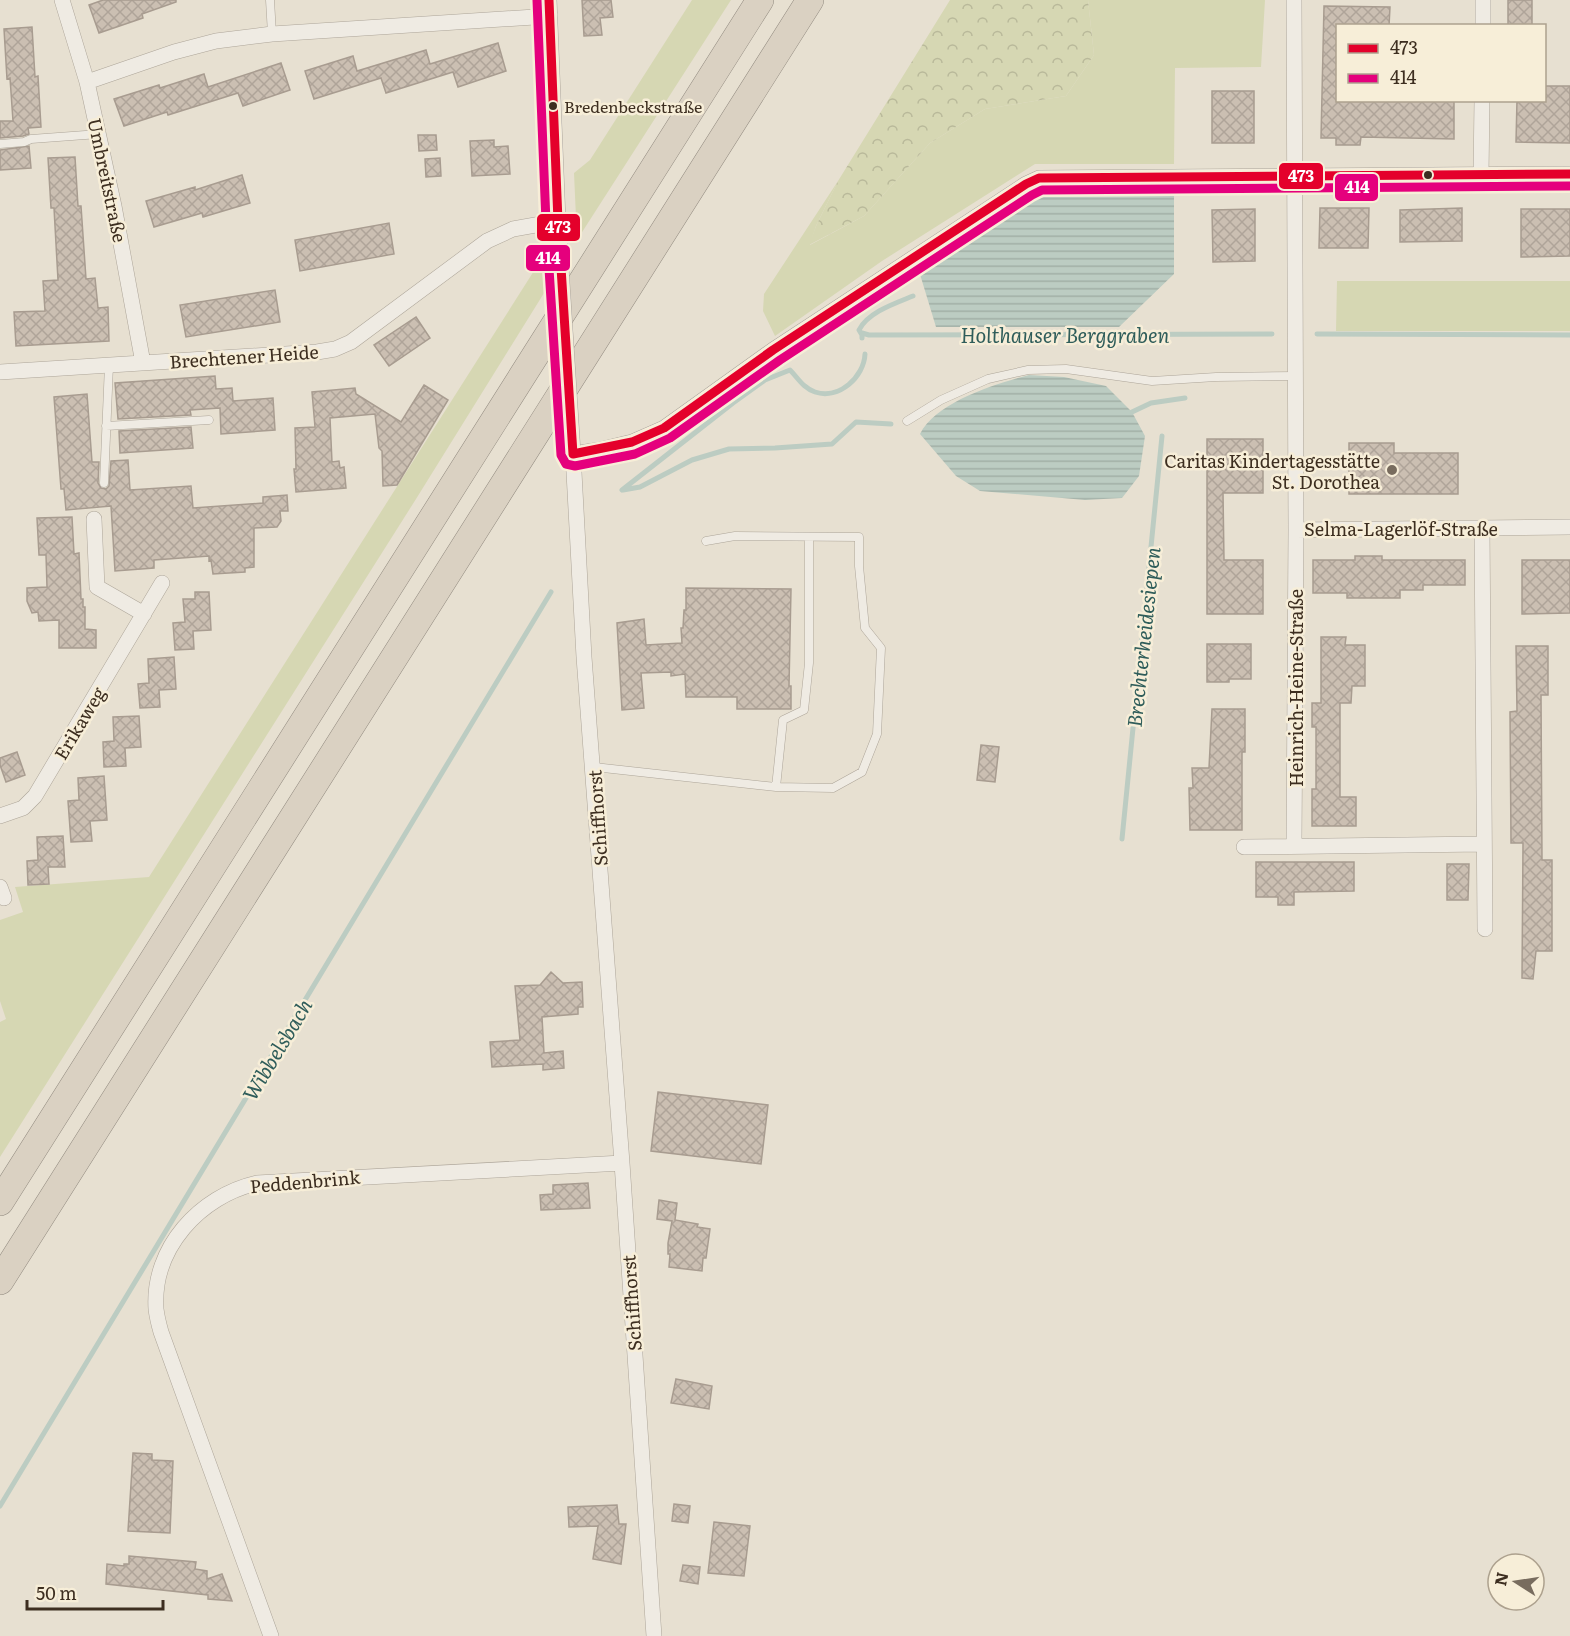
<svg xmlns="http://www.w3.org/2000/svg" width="1570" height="1636" viewBox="0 0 1570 1636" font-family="Literata,serif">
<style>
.grass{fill:#d6d7b3}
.forest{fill:url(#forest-crowns)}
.water{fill:url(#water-rules)}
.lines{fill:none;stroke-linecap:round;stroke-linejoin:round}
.stream{stroke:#bcccc2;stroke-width:5}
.building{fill:url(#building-cross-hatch);stroke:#a89c90;stroke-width:1.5}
.lane-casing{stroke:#ada599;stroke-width:9}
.street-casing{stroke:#ada599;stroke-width:16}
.highway-casing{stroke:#928b80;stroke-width:28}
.lane{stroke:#efebe3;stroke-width:8}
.street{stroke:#efebe3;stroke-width:15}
.highway{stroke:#dad1c2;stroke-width:27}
.street-bridge-casing{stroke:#ada599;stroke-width:16;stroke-linecap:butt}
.street-bridge{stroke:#efebe3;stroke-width:15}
.bus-1-casing{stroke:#f7eed8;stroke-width:14}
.bus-2-casing{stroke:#f7eed8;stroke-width:14}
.bus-1{stroke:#e4002b;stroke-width:9}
.bus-2{stroke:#e5007d;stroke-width:9}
.bus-dot{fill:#3d2e20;stroke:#f7eed8;stroke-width:2}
.poi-dot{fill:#786c5e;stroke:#f7eed8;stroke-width:2}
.labels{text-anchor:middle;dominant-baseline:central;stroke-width:5;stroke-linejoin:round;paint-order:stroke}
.bus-label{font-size:16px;fill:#3d2e20;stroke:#f7eed8;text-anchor:start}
.street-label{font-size:18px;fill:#3d2e20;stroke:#f7eed8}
.poi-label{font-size:18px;fill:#3d2e20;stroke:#f7eed8;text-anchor:end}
.water-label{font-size:20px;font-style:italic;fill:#2f5d5a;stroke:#f7eed8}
.line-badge{stroke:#f7eed8;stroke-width:2}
.badge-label{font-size:16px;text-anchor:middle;font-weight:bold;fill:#fff}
</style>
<defs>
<pattern id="forest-crowns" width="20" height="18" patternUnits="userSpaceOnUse" patternTransform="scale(1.5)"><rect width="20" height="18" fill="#d6d7b3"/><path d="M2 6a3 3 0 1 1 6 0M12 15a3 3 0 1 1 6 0" fill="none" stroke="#b9b99a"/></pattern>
<pattern id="water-rules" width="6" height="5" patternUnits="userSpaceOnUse" patternTransform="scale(1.5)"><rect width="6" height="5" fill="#bcccc2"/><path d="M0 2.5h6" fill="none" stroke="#a2b0a6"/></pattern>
<pattern id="building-cross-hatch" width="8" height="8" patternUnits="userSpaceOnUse" patternTransform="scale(1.5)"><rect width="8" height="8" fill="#cbbfb2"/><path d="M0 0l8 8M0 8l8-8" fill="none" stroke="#afa499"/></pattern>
</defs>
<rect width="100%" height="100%" fill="#e7e0d1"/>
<path class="grass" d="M 692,0 L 731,0 L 577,240 L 574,173 L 590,160 Z
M 1088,0 L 1265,0 L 1261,67 L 1175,68 L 1174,164 L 1035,164 L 882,261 L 775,336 L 763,311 L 764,294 L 838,181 L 816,226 L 810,245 L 864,216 L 930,143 L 985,109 L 1066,96 L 1094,55 Z
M 539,263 L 545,271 L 549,285 L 416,499 L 0,1157 L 0,1022 L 6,1019 L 0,1001 L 0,920 L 23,912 L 15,887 L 149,877 Z
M 1337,281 L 1570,281 L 1570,331 L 1336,331 Z"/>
<path class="forest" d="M 950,0 L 1088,0 L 1094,55 L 1066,96 L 985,109 L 930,143 L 864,216 L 809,245 L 816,226 L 838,181 Z"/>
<path class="water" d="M 1174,196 L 1174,274 L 1119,327 L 936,327 L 919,271 L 1031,197 Z
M 1029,375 L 1064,377 L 1106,386 L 1132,412 L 1145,436 L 1139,476 L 1122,498 L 1085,500 L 980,491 L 956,476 L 920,434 C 936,402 995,384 1029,375 Z"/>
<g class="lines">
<path class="stream" d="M 1317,334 L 1570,335
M 862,335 L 859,330 C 868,312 896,303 913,296
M 862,338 L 862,333 L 869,335 L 1272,334
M 1132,412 L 1151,403 L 1185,398
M 622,490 L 733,403 L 765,380 L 790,370 C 798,378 803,388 815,392 C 839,400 864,377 865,354
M 623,490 L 640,487 L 692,460 L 729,449 L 775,448 L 832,444 L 856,422 L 891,424
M 1122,839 L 1162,436
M 0,1506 L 551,592"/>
</g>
<path class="building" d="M 103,0 L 176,0 L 176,2 L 142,14 L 143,18 L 99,33 L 89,5 Z
M 582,0 L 611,0 L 613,17 L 600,18 L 602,35 L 584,36 Z
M 1508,0 L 1532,0 L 1532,26 L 1508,26 Z
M 1324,6 L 1390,7 L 1389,26 L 1338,26 L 1338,100 L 1454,100 L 1454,139 L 1361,137 L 1360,145 L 1336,145 L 1336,138 L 1321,138 Z
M 32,27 L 35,77 L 38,76 L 41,127 L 28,128 L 29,134 L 23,136 L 0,138 L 0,121 L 13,121 L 10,78 L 7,79 L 4,29 Z
M 498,43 L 506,71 L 458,87 L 453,72 L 386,93 L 381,78 L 314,99 L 305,71 L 353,56 L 357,71 L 426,50 L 430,64 Z
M 281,63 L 290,90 L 243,106 L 238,93 L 168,115 L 167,112 L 124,126 L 114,99 L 159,85 L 160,88 L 204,74 L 208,87 Z
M 1545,86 L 1570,86 L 1570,143 L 1516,142 L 1517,100 L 1545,100 Z
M 1212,91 L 1254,91 L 1254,143 L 1212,143 Z
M 418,135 L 436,135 L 437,150 L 419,151 Z
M 494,140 L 494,147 L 508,146 L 510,174 L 472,176 L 470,141 Z
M 29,146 L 31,168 L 0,170 L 0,150 Z
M 75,157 L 78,206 L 81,206 L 86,279 L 95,278 L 98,308 L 108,307 L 109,341 L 16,346 L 14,312 L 45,311 L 43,281 L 58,280 L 54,208 L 51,208 L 48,158 Z
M 440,158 L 441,176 L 426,177 L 425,159 Z
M 242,175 L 250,203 L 203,217 L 202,213 L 154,227 L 146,201 L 195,187 L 195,190 Z
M 1320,208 L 1369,208 L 1368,248 L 1319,248 Z
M 1462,208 L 1462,241 L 1400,242 L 1400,210 Z
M 1255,209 L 1255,261 L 1213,262 L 1212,210 Z
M 1521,209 L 1570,209 L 1570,256 L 1521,257 Z
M 389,223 L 394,254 L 300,271 L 295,240 Z
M 275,290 L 280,322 L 186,337 L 180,305 Z
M 416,317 L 430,338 L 389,366 L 374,345 Z
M 215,376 L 216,389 L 232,388 L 233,401 L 273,398 L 275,430 L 221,434 L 220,408 L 190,410 L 191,415 L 118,419 L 115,383 Z
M 424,385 L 448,400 L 397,485 L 383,486 L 382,451 L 379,448 L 375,414 L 330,418 L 332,462 L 339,461 L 340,468 L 344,467 L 346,488 L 296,492 L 294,469 L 296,469 L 295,428 L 315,427 L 312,392 L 355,388 L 356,394 L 401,422 Z
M 87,394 L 92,462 L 99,462 L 98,483 L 101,488 L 106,489 L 109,486 L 111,461 L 128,460 L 130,490 L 191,486 L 193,508 L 263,503 L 263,497 L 287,495 L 288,511 L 280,511 L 281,521 L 277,527 L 254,528 L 254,567 L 245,568 L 245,572 L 213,574 L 211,560 L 209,561 L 209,556 L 154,560 L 154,568 L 115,571 L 111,506 L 66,510 L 64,489 L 61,489 L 54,397 Z
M 191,427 L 193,448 L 120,453 L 119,431 Z
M 1207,439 L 1263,439 L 1263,493 L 1223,493 L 1224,560 L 1263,560 L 1263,614 L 1207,614 Z
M 1349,443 L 1394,443 L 1394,453 L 1458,453 L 1458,494 L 1349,494 Z
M 72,517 L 74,554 L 79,553 L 81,599 L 83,599 L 83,607 L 85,607 L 85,629 L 96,630 L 96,648 L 59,648 L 59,620 L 39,621 L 38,612 L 32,613 L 27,601 L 27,588 L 47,587 L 46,555 L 39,555 L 37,518 Z
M 1355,556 L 1382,556 L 1382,560 L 1465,560 L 1465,585 L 1423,585 L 1423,590 L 1400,590 L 1400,598 L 1347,598 L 1347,593 L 1313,593 L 1313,560 L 1355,560 Z
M 1522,560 L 1570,560 L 1570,613 L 1522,614 Z
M 686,588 L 791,589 L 789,686 L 791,686 L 791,709 L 737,709 L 737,697 L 686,697 L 685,674 L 671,676 L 671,672 L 641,673 L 644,708 L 622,710 L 617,623 L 644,619 L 646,645 L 682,643 L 681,628 L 683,628 L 684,610 L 686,610 Z
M 195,592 L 209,592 L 211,630 L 193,631 L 194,649 L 175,650 L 173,623 L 185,622 L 183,599 L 195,599 Z
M 1321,637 L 1346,637 L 1345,645 L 1365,645 L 1365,686 L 1352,686 L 1351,703 L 1340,703 L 1340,797 L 1356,797 L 1356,826 L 1312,826 L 1312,789 L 1316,789 L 1316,727 L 1312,727 L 1312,703 L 1321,703 Z
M 1207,644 L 1251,644 L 1251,679 L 1229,679 L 1229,682 L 1207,682 Z
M 1516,646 L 1548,646 L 1548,695 L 1541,695 L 1542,860 L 1552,860 L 1552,951 L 1536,951 L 1533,979 L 1522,978 L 1523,843 L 1511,843 L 1510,712 L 1517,711 Z
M 174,657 L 176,689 L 159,690 L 160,707 L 140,708 L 138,684 L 149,683 L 148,659 Z
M 1212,709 L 1245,709 L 1245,752 L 1242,752 L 1242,830 L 1190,830 L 1189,788 L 1193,788 L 1192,768 L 1209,768 Z
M 139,716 L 141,747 L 125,748 L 126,766 L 104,767 L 103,742 L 114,741 L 113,717 Z
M 981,745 L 999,747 L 995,782 L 977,780 Z
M 17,752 L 25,775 L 6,782 L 0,765 L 0,758 Z
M 104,776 L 107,820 L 90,821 L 92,841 L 71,842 L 68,801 L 79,800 L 78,778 Z
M 63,836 L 65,867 L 48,867 L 49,884 L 28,885 L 27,861 L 38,860 L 37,837 Z
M 1256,862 L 1354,862 L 1354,891 L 1294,892 L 1294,905 L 1278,905 L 1278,897 L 1256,897 Z
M 1447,864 L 1469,864 L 1468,900 L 1447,900 Z
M 551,972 L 563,983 L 582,982 L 583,1007 L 578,1007 L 578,1014 L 542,1017 L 544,1053 L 563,1051 L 564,1068 L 543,1070 L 543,1064 L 492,1067 L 490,1042 L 520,1040 L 515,986 L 540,985 Z
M 658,1092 L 768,1105 L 761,1164 L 651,1151 Z
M 588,1183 L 590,1208 L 541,1210 L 540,1195 L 553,1194 L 553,1185 Z
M 659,1200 L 677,1203 L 675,1220 L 698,1224 L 697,1227 L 710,1229 L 706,1258 L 703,1258 L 702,1271 L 669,1267 L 670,1254 L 668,1254 L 668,1243 L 672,1221 L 657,1219 Z
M 676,1379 L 712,1386 L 709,1409 L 671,1403 Z
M 133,1453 L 152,1454 L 152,1460 L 173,1461 L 170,1533 L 128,1531 Z
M 674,1504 L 690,1506 L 688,1523 L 672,1521 Z
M 617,1505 L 619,1524 L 626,1524 L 621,1564 L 593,1559 L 598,1526 L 569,1527 L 568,1507 Z
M 714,1522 L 750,1526 L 744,1576 L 708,1573 Z
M 129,1556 L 196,1562 L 195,1569 L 207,1571 L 207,1579 L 222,1574 L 232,1601 L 208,1599 L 208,1595 L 106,1584 L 107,1564 L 124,1566 L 124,1564 L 129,1564 Z
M 683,1565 L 700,1567 L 698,1584 L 680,1581 Z"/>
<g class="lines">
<defs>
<path id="lane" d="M 270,0 L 272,34
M 0,144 L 24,142 L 31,139 L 99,134
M 907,421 L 941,400 L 988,379 L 1028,370 L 1066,369 L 1152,381 L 1216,377 L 1296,376
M 106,426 L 209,420
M 104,483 L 109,365
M 706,541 L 735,536 L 859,537 L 859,566 L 865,628 L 881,648 L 877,734 L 862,772 L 833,788 L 776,787
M 594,767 L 776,787 L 783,720 L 804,710 L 809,663 L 809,538"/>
<path id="street" d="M 62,0 L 87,82 L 114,206 L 143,363
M 1294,0 L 1296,530 L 1570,527
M 1483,26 L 1483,0
M 87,82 L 174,52 L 216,41 L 272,34 L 550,16
M 1481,175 L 1482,100
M 0,372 L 317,352 L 335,349 L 351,342 L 487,241 L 513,229 L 558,221 L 549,0
M 94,519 L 97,587 L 144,614
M 1482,528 L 1485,929
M 0,816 L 23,808 L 35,796 L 162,583
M 1294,846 L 1296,530
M 1244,847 L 1484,844
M 0,887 L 4,898
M 271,1636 L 161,1332 C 159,1325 157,1317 156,1309 C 152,1248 200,1196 257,1183 L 622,1163
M 654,1636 L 622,1163 L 584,657 L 573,454 L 599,450 L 632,442 L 664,428 L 773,350 L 1026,184 L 1039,178 L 1570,174"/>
<path id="highway" d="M 0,1202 L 760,0
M 0,1281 L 810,0"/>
</defs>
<use href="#lane" class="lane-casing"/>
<use href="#street" class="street-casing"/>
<use href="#highway" class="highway-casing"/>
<use href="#lane" class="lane"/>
<use href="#street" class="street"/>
<use href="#highway" class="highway"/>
<defs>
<path id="street-bridge" d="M 558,221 L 573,454"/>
</defs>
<use href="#street-bridge" class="street-bridge-casing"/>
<use href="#street-bridge" class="street-bridge"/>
<defs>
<path id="bus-1" d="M 549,0 L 558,221 L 573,454
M 573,454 L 632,442 L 664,428 L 773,350 L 1026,184 L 1039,178 L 1570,174"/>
<path id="bus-2" d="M 537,0 L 546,222 L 561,455 L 566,464 L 575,466 L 635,454 L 670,438 L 780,360 L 1032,195 L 1042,190 L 1570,186"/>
</defs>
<use href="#bus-1" class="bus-1-casing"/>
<use href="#bus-2" class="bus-2-casing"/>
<use href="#bus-1" class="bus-1"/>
<use href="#bus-2" class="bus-2"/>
</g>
<g class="bus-dot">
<circle cx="553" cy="106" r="5"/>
<circle cx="1428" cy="175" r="5"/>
</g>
<circle class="poi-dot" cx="1392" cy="470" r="6"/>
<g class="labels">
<g class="bus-label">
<text x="564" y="106">Bredenbeckstraße</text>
</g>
<g class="street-label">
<text transform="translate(108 180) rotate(78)">Umbreitstraße</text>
<text transform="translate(244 356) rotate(-4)">Brechtener Heide</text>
<text x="1401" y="528">Selma-Lagerlöf-Straße</text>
<text transform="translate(1295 688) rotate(-90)">Heinrich-Heine-Straße</text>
<text transform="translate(79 723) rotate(-59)">Erikaweg</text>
<text transform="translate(597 818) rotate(-94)">Schiffhorst</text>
<text transform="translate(305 1181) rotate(-5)">Peddenbrink</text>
<text transform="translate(631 1303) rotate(-94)">Schiffhorst</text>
</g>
<g class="poi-label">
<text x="1380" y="460">Caritas Kindertagesstätte<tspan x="1380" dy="21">St. Dorothea</tspan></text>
</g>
<g class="water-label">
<text x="1065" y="334">Holthauser Berggraben</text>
<text transform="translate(1142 637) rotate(-84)">Brechterheidesiepen</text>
<text transform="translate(276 1049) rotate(-59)">Wibbelsbach</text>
</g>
</g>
<g class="line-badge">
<rect x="1278" y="162" width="46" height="28" rx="6" fill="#e4002b"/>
<rect x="1334" y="173" width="45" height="29" rx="6" fill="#e5007d"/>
<rect x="536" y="213" width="45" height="29" rx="6" fill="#e4002b"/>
<rect x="525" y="244" width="46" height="28" rx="6" fill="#e5007d"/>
</g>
<g class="badge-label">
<text x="1301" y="182">473</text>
<text x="1357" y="193">414</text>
<text x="558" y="233">473</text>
<text x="548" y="264">414</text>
</g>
<rect x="1336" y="24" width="210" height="78" fill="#f7eed8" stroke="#ada18e" stroke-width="1.5"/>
<rect x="1348" y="44" width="30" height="9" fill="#e4002b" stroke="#ada18e" stroke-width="1.5"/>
<text x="1390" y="54" font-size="18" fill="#3d2e20">473</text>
<rect x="1348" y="74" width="30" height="9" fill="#e5007d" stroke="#ada18e" stroke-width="1.5"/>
<text x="1390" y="84" font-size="18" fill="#3d2e20">414</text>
<g transform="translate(1516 1582) rotate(282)"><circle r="28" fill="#f7eed8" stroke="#ada18e" stroke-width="1.5"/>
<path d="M0-4.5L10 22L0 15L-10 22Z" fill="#786c5e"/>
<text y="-9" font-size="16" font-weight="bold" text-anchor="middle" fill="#3d2e20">N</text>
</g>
<path d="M27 1600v9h136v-9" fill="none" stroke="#3d2e20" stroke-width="3"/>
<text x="36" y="1600" font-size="18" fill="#3d2e20" stroke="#f7eed8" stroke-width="4.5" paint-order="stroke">50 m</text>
</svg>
